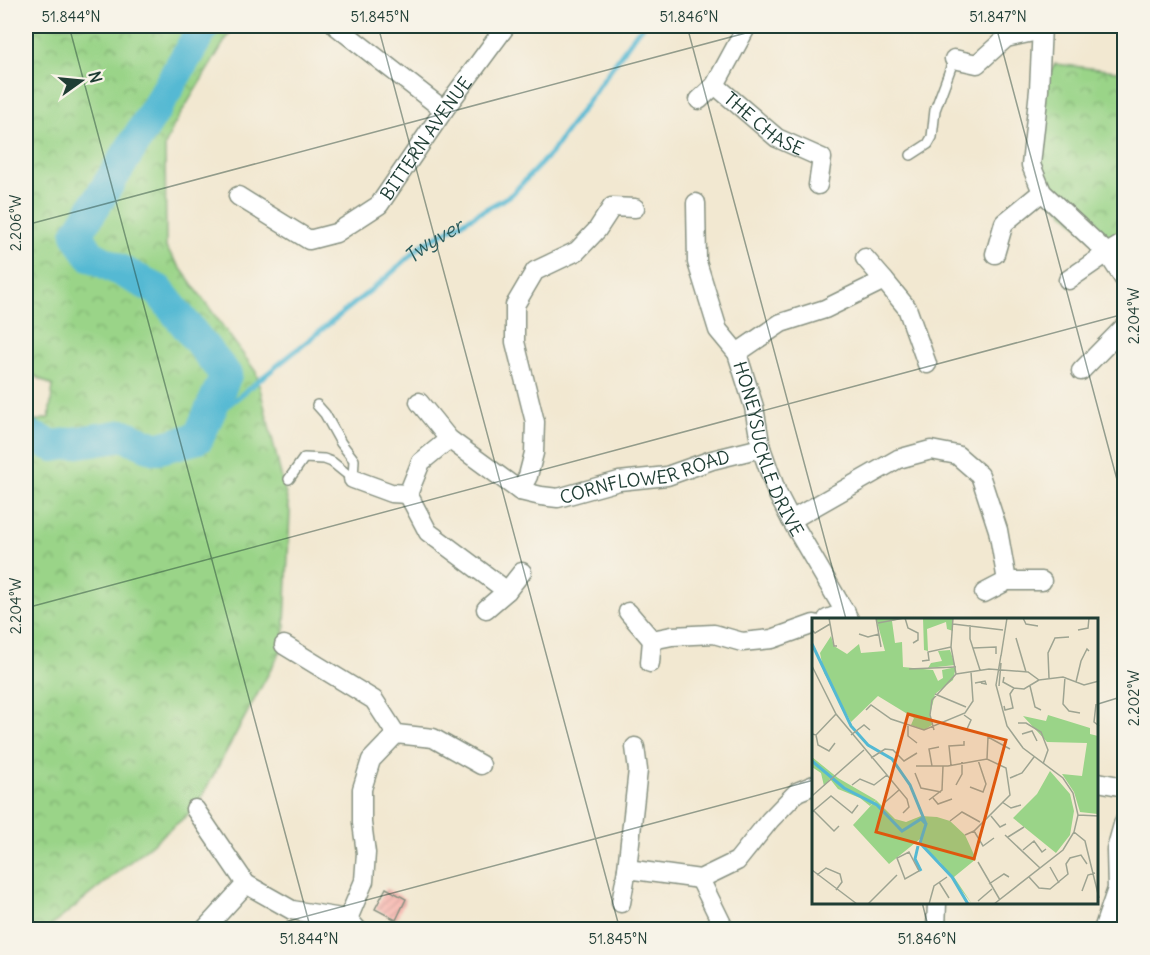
<svg xmlns="http://www.w3.org/2000/svg" width="1150" height="955" viewBox="0 0 1150 955" font-family="Delius,sans-serif">
<style>
.park{fill:url(#park-crowns);stroke:#5c885e;stroke-width:1.5}
.lines{fill:none;stroke-linecap:round;stroke-linejoin:round}
.stream{stroke:#54b9d3;stroke-width:5}
.river{stroke:#54b9d3;stroke-width:32}
.building{fill:url(#building-hatch)}
.lane-casing{stroke:#889282;stroke-width:12}
.street-casing{stroke:#889282;stroke-width:21}
.lane{stroke:#fff;stroke-width:9}
.street{stroke:#fff;stroke-width:18}
.ticks{fill:none;stroke:#1f3d34;stroke-width:1.5;stroke-opacity:0.45}
.labels{text-anchor:middle;dominant-baseline:central;stroke-width:6;stroke-linejoin:round;paint-order:stroke}
.street-label{font-size:18px;fill:#1f3d34;stroke:#f7f3e8}
.water-label{font-size:20px;font-style:italic;fill:#2c5c5c;stroke:#f7f3e8}
.inset-river{fill:none;stroke:#54b9d3;stroke-width:3}
.inset-road{fill:none;stroke:#9ea492;stroke-width:1.5}
.view{fill:#de580e;fill-opacity:0.15;stroke:#de580e;stroke-width:3}
.inset-edge{fill:none;stroke:#1f3d34;stroke-width:3}
.neatline{fill:none;stroke:#1f3d34;stroke-width:2}
.ticks-label{font-size:15px;text-anchor:middle;fill:#1f3d34}
</style>
<defs>
<pattern id="park-crowns" width="20" height="18" patternUnits="userSpaceOnUse" patternTransform="scale(1.5)"><rect width="20" height="18" fill="#9ad488"/><path d="M2 6a3 3 0 1 1 6 0M12 15a3 3 0 1 1 6 0" fill="none" stroke="#7dad70"/></pattern>
<pattern id="building-hatch" width="6" height="6" patternUnits="userSpaceOnUse" patternTransform="scale(1.5)"><rect width="6" height="6" fill="#f8aea7"/><path d="M-1 1l2-2M0 6l6-6M5 7l2-2" fill="none" stroke="#c88f89"/></pattern>
</defs>
<rect width="100%" height="100%" fill="#f7f3e8"/>
<filter id="ink" filterUnits="userSpaceOnUse"><feTurbulence type="fractalNoise" baseFrequency=".0167" numOctaves="2"/><feDisplacementMap in="SourceGraphic" scale="12" xChannelSelector="R" yChannelSelector="G"/><feConvolveMatrix kernelMatrix="1 2 1 2 8 2 1 2 1" color-interpolation-filters="sRGB"/></filter>
<filter id="wash" filterUnits="userSpaceOnUse"><feTurbulence type="fractalNoise" baseFrequency=".008" numOctaves="4" result="noise"/><feDisplacementMap in="SourceGraphic" scale="24" xChannelSelector="R" yChannelSelector="G"/><feGaussianBlur stdDeviation="1.35" result="paint"/><feColorMatrix in="noise" values="0 0 0 0 0 0 0 0 0 0 0 0 0 0 0 0 0 1.4 0 .05"/><feComposite in="paint" operator="in"/></filter>
<g filter="url(#wash)">
<rect width="100%" height="100%" fill="#f2e8d1"/>
<path class="park" d="M 26,26 L 234,26 L 174,125 L 165,146 L 166,248 L 256,372 L 290,512 L 284,645 L 195,809 L 46,930 L 26,929 L 26,423 L 49,418 L 53,386 L 26,371 Z
M 1055,64 L 1124,72 L 1124,243 L 1107,253 L 1042,192 L 1031,165 L 1039,90 Z"/>
<g class="lines">
<path class="stream" id="s1" d="M 198,438 L 226,407 L 387,277 L 422,245 L 511,195 L 551,153 L 637,32 L 643,26"/>
<path class="river" d="M 26,435 L 54,446 L 124,435 L 156,449 L 198,438 L 226,375 L 158,290 L 90,255 L 77,234 L 155,110 L 204,26"/>
</g>
<g id="blocks">
<path class="building" d="M 386,888 L 406,899 L 396,920 L 375,909 Z"/>
</g>
</g>
<g filter="url(#ink)">
<use href="#blocks" fill-opacity="0" stroke="#889282" stroke-width="1.5"/>
<g class="lines">
<defs>
<path id="lane" d="M 911,155 L 928,144 L 932,137 L 935,110 L 954,59
M 317,405 L 325,414 L 341,443 L 354,460 L 353,479
M 289,479 L 304,458 L 324,459 L 332,462 L 353,479"/>
<g id="street">
<path d="M 336,26 L 444,110"/>
<path id="s2" d="M 747,26 L 715,85 L 777,138 L 822,158 L 818,185"/>
<path d="M 1042,26 L 1039,90 L 1031,165 L 1042,192 L 1107,253 L 1124,279"/>
<path d="M 954,59 L 977,64 L 1006,38 L 1042,30"/>
<path d="M 699,100 L 715,85"/>
<path id="s3" d="M 238,196 L 309,240 L 336,233 L 379,205 L 444,110 L 506,26"/>
<path id="s4" d="M 696,203 L 697,262 L 718,330 L 737,353 L 754,407 L 761,448 L 777,493 L 791,520 L 849,619"/>
<path d="M 995,254 L 1004,223 L 1042,192"/>
<path d="M 865,258 L 884,280"/>
<path d="M 1068,280 L 1107,253 L 1124,243"/>
<path d="M 737,353 L 781,323 L 825,309 L 884,280 L 907,308 L 927,364"/>
<path d="M 1081,371 L 1124,327"/>
<path id="s5" d="M 419,402 L 449,439 L 520,491 L 541,496 L 558,498 L 619,481 L 667,476 L 712,460 L 761,448"/>
<path d="M 449,439 L 421,462 L 408,494 L 428,532 L 507,591 L 486,609"/>
<path d="M 353,479 L 391,493 L 408,494"/>
<path d="M 520,491 L 528,476 L 534,453 L 535,422 L 515,342 L 515,305 L 535,271 L 577,251 L 597,230 L 612,207 L 635,208"/>
<path d="M 791,520 L 898,459 L 931,450 L 957,455 L 980,475 L 998,530 L 1007,581 L 1042,581"/>
<path d="M 507,591 L 522,572"/>
<path d="M 984,593 L 1007,581"/>
<path d="M 628,612 L 652,640 L 672,636 L 714,634 L 742,642 L 772,639 L 814,624"/>
<path d="M 827,619 L 846,612"/>
<path d="M 284,645 L 374,700 L 396,734 L 371,760 L 362,789 L 362,823 L 366,853 L 364,881 L 348,919"/>
<path d="M 650,663 L 652,640"/>
<path d="M 396,734 L 433,738 L 481,765"/>
<path d="M 635,747 L 638,770 L 627,869 L 700,879 L 737,861 L 770,820 L 797,792 L 814,785"/>
<path d="M 1098,782 L 1124,787"/>
<path d="M 195,809 L 246,884 L 292,910 L 348,919 L 358,930"/>
<path d="M 700,879 L 725,930"/>
<path d="M 621,903 L 627,869"/>
<path d="M 204,930 L 246,884"/>
<path d="M 936,930 L 937,902"/>
<path d="M 1103,930 L 1117,889 L 1116,850 L 1124,821"/>
</g>
</defs>
<use href="#lane" class="lane-casing"/>
<use href="#street" class="street-casing"/>
<use href="#lane" class="lane"/>
<use href="#street" class="street"/>
</g>
</g>
<path class="ticks" d="M 69,26 L 311,930M 378,26 L 620,930M 687,26 L 846,619M 996,26 L 1124,506M 26,225 L 772,26M 26,608 L 1124,314M 1098,704 L 1124,696M 922,902 L 929,930M 255,930 L 814,780"/>
<g class="labels">
<g class="street-label">
<text stroke="none"><textPath href="#s2" startOffset="130">THE CHASE</textPath></text>
<text stroke="none"><textPath href="#s3" startOffset="244">BITTERN AVENUE</textPath></text>
<text stroke="none"><textPath href="#s4" startOffset="261">HONEYSUCKLE DRIVE</textPath></text>
<text stroke="none"><textPath href="#s5" startOffset="264">CORNFLOWER ROAD</textPath></text>
</g>
<g class="water-label">
<text stroke="none"><textPath href="#s1" startOffset="308">Twyver</textPath></text>
</g>
</g>
<g transform="translate(812 618)">
<rect width="286" height="286" fill="#f2e8d1"/>
<path d="M 0,139 L 26,160 L 64,182 L 58,188 L 48,180 L 26,171 L 18,161 L 12,168 L 9,155 L 0,149 Z" fill="#9ad488"/>
<path d="M 64,0 L 92,0 L 80,3 L 83,25 L 90,24 L 91,49 L 121,52 L 126,63 L 131,60 L 130,52 L 144,49 L 141,62 L 123,76 L 118,97 L 120,107 L 112,112 L 99,107 L 102,100 L 66,78 L 39,104 L 12,55 L 8,35 L 19,18 L 22,28 L 35,36 L 47,26 L 49,35 L 73,33 ZM 111,0 L 141,0 L 141,13 L 135,11 L 134,4 L 115,11 L 116,33 L 112,32 ZM 138,32 L 143,47 L 116,50 L 119,45 L 130,43 L 126,33 ZM 236,97 L 278,110 L 278,116 L 286,118 L 286,196 L 268,194 L 262,174 L 250,156 L 270,158 L 275,125 L 235,124 L 211,98 L 234,103 ZM 238,153 L 258,176 L 262,193 L 258,217 L 244,235 L 201,200 L 225,176 ZM 64,182 L 83,201 L 94,204 L 109,198 L 125,199 L 138,203 L 153,217 L 164,241 L 142,259 L 160,286 L 128,244 L 108,226 L 108,221 L 77,246 L 41,207 Z" fill="#9ad488"/>
<path class="inset-river" d="M 0,26 L 39,108 L 56,127 L 80,141 L 98,167 L 114,206M 0,143 L 32,170 L 65,187 L 90,213 L 109,201 L 114,206 L 108,225 L 140,259 L 156,286M 106,228 L 103,241 L 109,253"/>
<path class="inset-road" d="M 17,0 L 22,28 L 25,28M 64,0 L 69,29M 93,0 L 96,10 L 106,15 L 106,22 L 101,25M 211,0 L 214,6 L 226,8M 66,5 L 92,0M 141,6 L 191,12M 158,7 L 158,21 L 168,52M 0,12 L 3,15 L 18,6M 266,12 L 276,10 L 277,0M 47,16 L 56,19 L 67,16M 204,20 L 214,54M 161,30 L 184,29 L 184,36M 189,38 L 195,0M 110,43 L 117,42 L 116,34 L 139,29M 0,48 L 24,96 L 95,181 L 97,189 L 91,195M 97,51 L 144,49M 144,56 L 177,51 L 216,54 L 227,62 L 251,59 L 272,67 L 287,63M 192,59 L 191,64 L 202,70 L 198,76 L 201,90 L 193,92 L 192,88M 253,59 L 251,86 L 257,93 L 268,95M 237,60 L 236,35 L 243,20 L 257,19M 264,64 L 269,43 L 275,31 L 277,33M 163,65 L 173,63 L 174,66 L 169,65M 187,68 L 189,45M 218,68 L 223,89 L 229,92M 202,70 L 212,71 L 227,62M 123,76 L 154,89M 284,86 L 282,104 L 287,108M 54,92 L 59,87 L 79,101 L 112,112 L 153,95 L 161,83 L 159,54M 152,97 L 159,102 L 155,111M 206,105 L 214,105 L 229,114 L 236,132 L 231,146M 96,108 L 96,118 L 105,125M 122,112 L 118,97 L 120,82 L 144,56 L 139,29 L 141,0M 0,116 L 4,117 L 24,96M 210,116 L 220,113 L 225,123M 4,117 L 6,127 L 17,133 L 23,125M 39,117 L 52,107 L 58,112M 59,140 L 73,131 L 81,132 L 92,143 L 105,135M 175,141 L 176,119 L 198,131M 139,147 L 137,128 L 152,127 L 152,123M 104,148 L 136,148 L 175,141 L 194,150 L 198,177 L 162,213 L 153,217M 120,148 L 117,131 L 127,129M 103,155 L 109,170 L 129,174M 198,160 L 210,155 L 222,139M 40,167 L 48,161 L 62,167 L 75,157M 144,167 L 150,156 L 150,144M 158,169 L 171,174 L 174,166 L 166,142M 0,178 L 52,132M 121,180 L 126,186 L 140,181M 117,182 L 130,172 L 131,148M 190,184 L 199,190 L 209,187M 71,186 L 87,172M 1,192 L 22,213 L 27,208M 0,194 L 19,178 L 40,195 L 46,187M 266,197 L 287,198M 179,198 L 188,209 L 194,206M 138,203 L 150,194 L 168,204M 162,213 L 171,228 L 182,220M 262,214 L 273,223 L 287,280M 193,217 L 228,250M 196,219 L 212,209M 211,232 L 222,223 L 230,234 L 234,231M 97,234 L 107,253 L 93,261 L 85,240 ZM 166,244 L 188,282M 238,249 L 247,265M 0,252 L 45,286M 5,257 L 14,250 L 28,256 L 30,264 L 24,272M 217,259 L 227,270 L 238,271 L 256,256 L 254,246 L 258,240 L 269,237 L 275,246M 127,264 L 137,280M 177,266 L 192,256 L 197,259M 270,273 L 276,257 L 283,255M 166,283 L 180,271M 56,286 L 85,257M 117,286 L 122,268 L 135,259M 182,286 L 251,232 L 262,214 L 266,197 L 261,175 L 251,160 L 211,130 L 195,108 L 184,67 L 189,37"/>
<path class="view" d="M 96,96 L 194,122 L 162,241 L 64,214 Z"/>
<rect width="286" height="286" class="inset-edge"/>
</g>
<rect width="1150" height="955" fill="none" stroke="#f7f3e8" stroke-width="66"/>
<g transform="translate(81 81) rotate(75)" stroke="#f7f3e8" stroke-width="4.5" paint-order="stroke">
<path d="M0-4.5L10 22L0 15L-10 22Z" fill="#1f3d34"/>
<text y="-9" font-size="16" font-weight="bold" text-anchor="middle" fill="#1f3d34">N</text>
</g>
<rect x="33" y="33" width="1084" height="889" class="neatline"/>
<g class="ticks-label">
<text x="71" y="22">51.844°N</text>
<text x="380" y="22">51.845°N</text>
<text x="689" y="22">51.846°N</text>
<text x="998" y="22">51.847°N</text>
<text transform="translate(16 223) rotate(-90)" y="5">2.206°W</text>
<text transform="translate(1134 316) rotate(-90)" y="5">2.204°W</text>
<text transform="translate(16 606) rotate(-90)" y="5">2.204°W</text>
<text transform="translate(1134 698) rotate(-90)" y="5">2.202°W</text>
<text x="309" y="944">51.844°N</text>
<text x="618" y="944">51.845°N</text>
<text x="927" y="944">51.846°N</text>
</g>
</svg>
